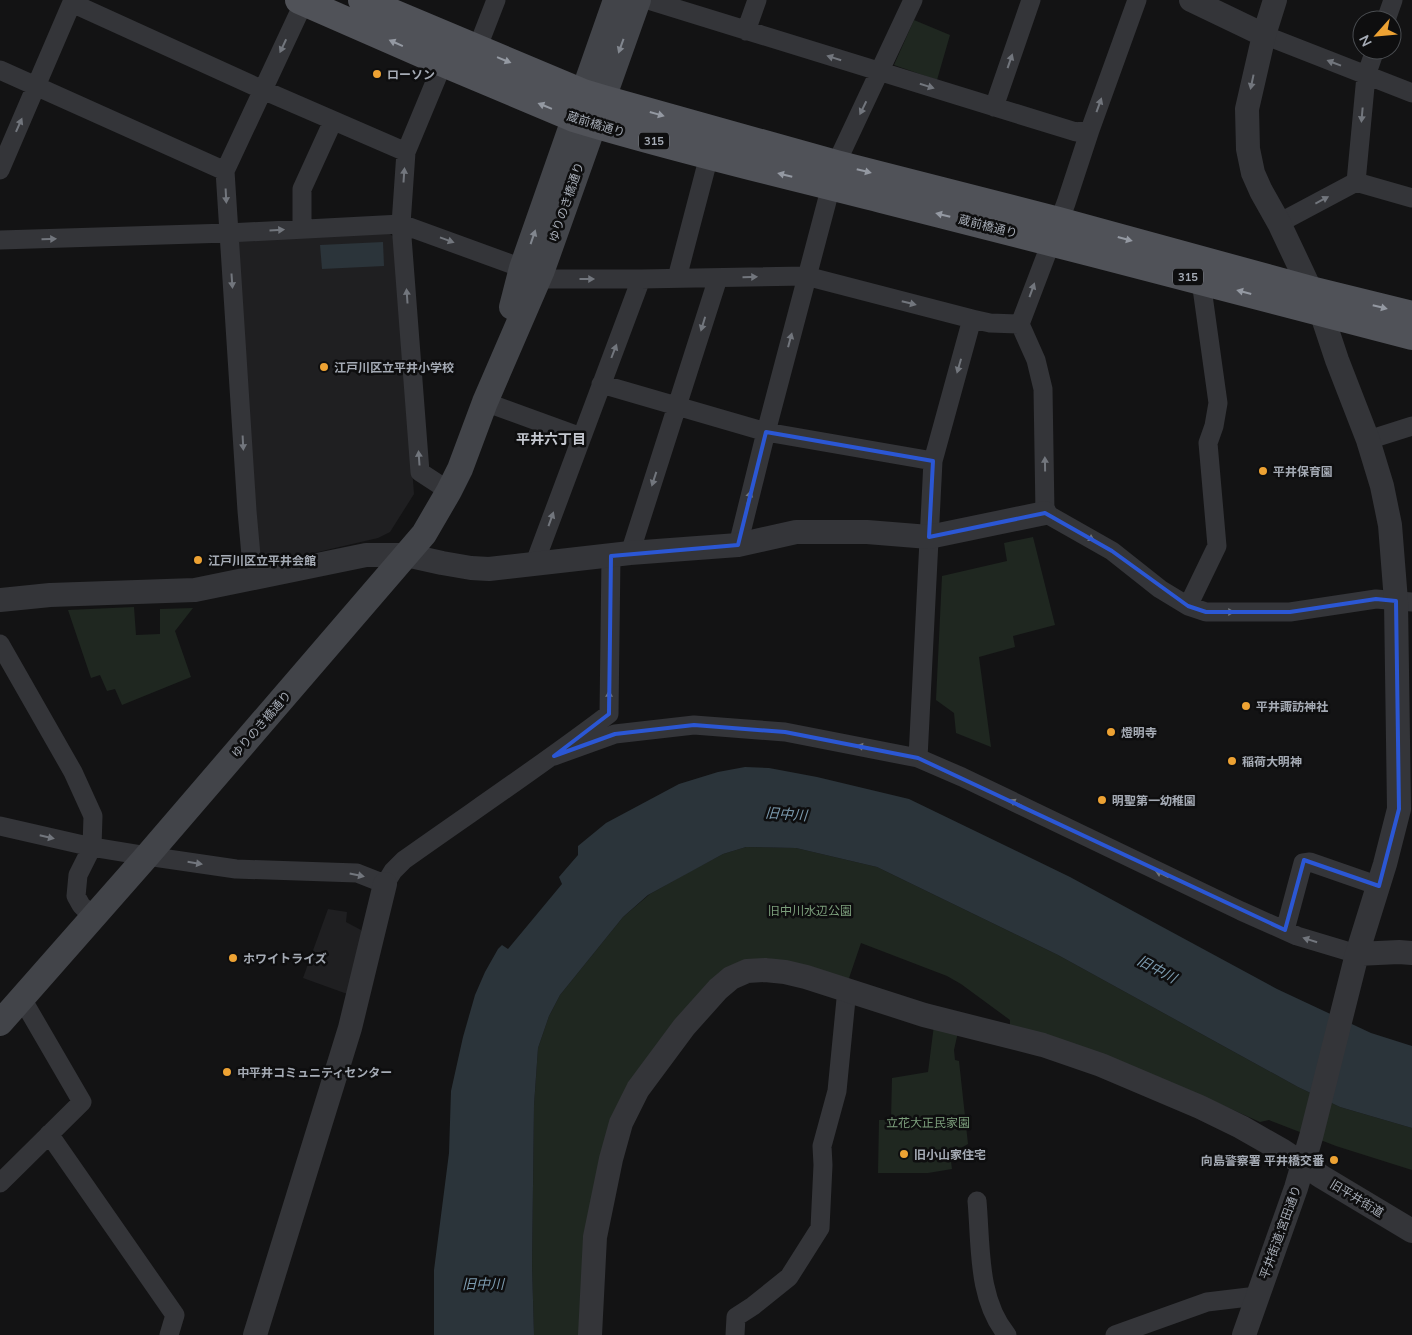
<svg xmlns="http://www.w3.org/2000/svg" width="1412" height="1335" viewBox="0 0 1412 1335" font-family="Mulish,'Noto Sans JP',sans-serif">
<style>
.built{fill:#1f1f21}
.green{fill:#1f2720}
.water{fill:#2b343a}
.lines{fill:none;stroke-linecap:round;stroke-linejoin:round}
.minor{stroke:#343539;stroke-width:19}
.tertiary{stroke:#343539;stroke-width:24}
.secondary{stroke:#424449;stroke-width:26}
.primary{stroke:#505258;stroke-width:28}
.oneway{fill:#9499a2}
.oneway2{fill:#72767d}
.oneway3{fill:#82878f}
.marked{fill:none;stroke:#2b57d4;stroke-width:4;stroke-linejoin:round}
.poi-dot{fill:#eda233;stroke:#0e0e0f;stroke-width:2}
.labels{text-anchor:middle;dominant-baseline:central;stroke-width:5;stroke-linejoin:round;paint-order:stroke}
.shield{fill:#0e0e0f;stroke:#787c83;stroke-width:1}
.shield-label{font-size:11px;font-weight:bold;fill:#a5abb5}
.poi-label{font-size:12px;font-weight:bold;fill:#a5abb5;stroke:#0e0e0f;text-anchor:start}
.street-label{font-size:12px;fill:#a5abb5;stroke:#0e0e0f}
.park-label{font-size:12px;fill:#7c9f7c;stroke:#0e0e0f}
.neighbourhood-label{font-size:14px;font-weight:bold;fill:#c6c9d1;stroke:#0e0e0f}
.water-label{font-size:14px;font-style:italic;fill:#7c9baf;stroke:#0e0e0f}
</style>
<rect width="100%" height="100%" fill="#131314"/>
<path class="built" d="M 386,231 L 395,238 L 414,494 L 390,532 L 378,538 L 266,564 L 259,558 L 234,239 Z
M 328,909 L 347,912 L 346,922 L 361,930 L 362,956 L 350,995 L 303,978 Z"/>
<path class="green" d="M 914,20 L 950,35 L 937,80 L 894,65 Z
M 1033,537 L 1055,625 L 1013,636 L 1015,647 L 979,657 L 991,747 L 956,733 L 954,713 L 936,700 L 942,576 L 1007,561 L 1004,543 Z
M 134,607 L 136,635 L 160,634 L 160,609 L 193,608 L 175,631 L 191,677 L 122,705 L 115,689 L 107,691 L 100,675 L 91,678 L 68,610 Z
M 746,847 L 796,848 L 877,867 L 1058,955 L 1298,1087 L 1340,1107 L 1412,1128 L 1412,1170 L 1336,1146 L 1269,1120 L 1260,1122 L 1184,1088 L 1010,1030 L 1010,1020 L 961,984 L 947,976 L 861,943 L 848,981 L 767,958 L 638,1071 L 582,1335 L 534,1335 L 532,1265 L 534,1105 L 538,1048 L 549,1016 L 560,995 L 623,917 L 650,894 L 691,871 L 723,854 Z
M 934,1025 L 958,1032 L 954,1050 L 955,1060 L 959,1061 L 968,1144 L 950,1154 L 952,1169 L 928,1173 L 878,1173 L 879,1120 L 891,1120 L 892,1078 L 928,1072 Z"/>
<path class="water" d="M 383,242 L 384,266 L 322,269 L 320,245 Z
M 745,767 L 769,768 L 817,777 L 909,799 L 1070,877 L 1277,989 L 1371,1033 L 1412,1046 L 1412,1128 L 1340,1107 L 1298,1087 L 1058,955 L 877,867 L 796,848 L 746,847 L 723,854 L 648,895 L 623,917 L 560,995 L 549,1016 L 538,1048 L 534,1105 L 532,1265 L 534,1335 L 434,1335 L 434,1270 L 449,1153 L 451,1091 L 463,1037 L 475,995 L 485,972 L 498,949 L 502,945 L 508,949 L 562,884 L 559,877 L 578,855 L 578,846 L 606,823 L 679,784 L 718,772 Z"/>
<g class="lines">
<path class="minor" d="M 648,0 L 1076,132 L 1090,130
M 1137,0 L 1090,130 L 1066,203 L 1020,324 L 1036,360 L 1043,389 L 1045,513 L 1112,551 L 1160,589 L 1188,606 L 1206,612 L 1290,612 L 1376,599 L 1412,602
M 72,3 L 263,90 L 406,152
M 1386,20 L 1393,0
M 746,31 L 757,0
M 1264,35 L 1412,93
M 477,49 L 496,0
M 443,63 L 406,152 L 401,224 L 420,472 L 449,491
M 0,70 L 225,171
M 994,107 L 1031,0
M 836,164 L 913,0
M 0,170 L 73,0
M 1356,182 L 1366,76 L 1375,50
M 1279,223 L 1356,182 L 1412,198
M 302,229 L 302,189 L 333,121
M 0,240 L 228,233 L 401,224 L 522,268
M 677,278 L 709,156
M 538,279 L 641,279 L 806,276 L 972,319 L 990,323 L 1020,324
M 601,384 L 766,432 L 933,461
M 485,402 L 581,437
M 1368,440 L 1412,426
M 738,545 L 766,432 L 831,186
M 630,553 L 718,278
M 534,565 L 641,279
M 253,578 L 247,511 L 225,171 L 304,2
M 1188,606 L 1217,546 L 1208,443 L 1214,426 L 1218,403 L 1201,281
M 0,644 L 73,772 L 93,816 L 92,847 L 78,875 L 76,896 L 81,905 L 93,917
M 554,756 L 615,734 L 694,725 L 785,732 L 918,758 L 962,777 L 1241,911 L 1297,936 L 1357,954
M 918,758 L 933,461 L 972,319
M 0,826 L 92,847 L 147,856 L 236,869 L 357,873 L 385,884 L 393,871 L 404,860 C 473,811 542,765 609,714 L 611,556
M 1285,930 L 1303,863 L 1310,862 L 1379,886
M 49,1134 L 175,1315 L 169,1335
M 0,1183 L 82,1102 L 21,997
M 977,1201 C 981,1245 977,1299 1007,1335
M 735,1335 L 736,1317 L 753,1306 L 789,1277 L 820,1228 L 823,1165 L 822,1146 L 837,1091 L 847,989
M 1115,1335 L 1207,1302 L 1257,1296"/>
<path class="tertiary" d="M 1191,0 L 1264,35
M 0,600 L 50,595 L 195,590 L 366,555 L 406,555 L 442,563 L 471,568 L 489,569 L 630,553 L 738,545 L 796,532 L 867,532 L 929,537 L 1045,513
M 1357,954 L 1399,952 L 1412,953
M 255,1335 L 350,1028 L 385,884
M 590,1335 L 595,1237 L 611,1159 L 621,1123 L 638,1089 L 684,1027 L 718,989 L 731,978 L 747,971 L 765,970 L 785,972 L 806,977 L 924,1015 L 1043,1045 L 1101,1065 L 1200,1107 L 1241,1127 L 1283,1151 L 1322,1177 L 1412,1231
M 1244,1335 L 1296,1188 L 1311,1137 L 1357,954 L 1385,864 L 1399,809 L 1396,601 L 1390,525 L 1382,486 L 1368,440 L 1337,360 L 1321,312 L 1279,223 L 1261,191 L 1253,173 L 1248,149 L 1247,109 L 1264,35 L 1275,0"/>
<path class="secondary" d="M 512,307 L 522,268 L 616,0
M 0,1023 L 147,856 L 424,534 L 449,491 L 460,469 L 485,402 L 542,270 L 638,0"/>
<path class="primary" d="M 299,0 L 443,63 L 574,118 C 676,149 779,173 881,199 C 1058,244 1236,289 1412,336
M 362,0 L 583,93 L 603,99 L 836,164 L 1059,221 L 1311,290 L 1412,315"/>
</g>
<defs><path id="oneway-solid" d="M-6-.8H1V-3.2L6.5 0L1 3.2V.8H-6Z" transform="scale(1.25)"/></defs>
<g class="oneway">
<use href="#oneway-solid" transform="translate(396 43) rotate(-156)"/>
<use href="#oneway-solid" transform="translate(504 60) rotate(22)"/>
<use href="#oneway-solid" transform="translate(545 106) rotate(-158)"/>
<use href="#oneway-solid" transform="translate(657 114) rotate(16)"/>
<use href="#oneway-solid" transform="translate(864 171) rotate(14)"/>
<use href="#oneway-solid" transform="translate(785 175) rotate(-166)"/>
<use href="#oneway-solid" transform="translate(943 215) rotate(-166)"/>
<use href="#oneway-solid" transform="translate(1125 239) rotate(15)"/>
<use href="#oneway-solid" transform="translate(1244 292) rotate(-165)"/>
<use href="#oneway-solid" transform="translate(1380 307) rotate(14)"/>
</g>
<g class="oneway2">
<use href="#oneway-solid" transform="translate(283 46) rotate(115)"/>
<use href="#oneway-solid" transform="translate(834 58) rotate(-163)"/>
<use href="#oneway-solid" transform="translate(1010 61) rotate(-71)"/>
<use href="#oneway-solid" transform="translate(1334 63) rotate(-159)"/>
<use href="#oneway-solid" transform="translate(1252 82) rotate(102)"/>
<use href="#oneway-solid" transform="translate(927 86) rotate(17)"/>
<use href="#oneway-solid" transform="translate(1099 105) rotate(-70)"/>
<use href="#oneway-solid" transform="translate(863 108) rotate(116)"/>
<use href="#oneway-solid" transform="translate(1362 115) rotate(95)"/>
<use href="#oneway-solid" transform="translate(19 125) rotate(-66)"/>
<use href="#oneway-solid" transform="translate(404 175) rotate(-86)"/>
<use href="#oneway-solid" transform="translate(226 196) rotate(87)"/>
<use href="#oneway-solid" transform="translate(1322 200) rotate(-28)"/>
<use href="#oneway-solid" transform="translate(277 230) rotate(-3)"/>
<use href="#oneway-solid" transform="translate(49 239) rotate(-2)"/>
<use href="#oneway-solid" transform="translate(447 240) rotate(20)"/>
<use href="#oneway-solid" transform="translate(750 277) rotate(-1)"/>
<use href="#oneway-solid" transform="translate(587 279)"/>
<use href="#oneway-solid" transform="translate(232 281) rotate(86)"/>
<use href="#oneway-solid" transform="translate(1032 290) rotate(-70)"/>
<use href="#oneway-solid" transform="translate(407 296) rotate(-94)"/>
<use href="#oneway-solid" transform="translate(909 303) rotate(14)"/>
<use href="#oneway-solid" transform="translate(703 324) rotate(107)"/>
<use href="#oneway-solid" transform="translate(790 340) rotate(-75)"/>
<use href="#oneway-solid" transform="translate(614 351) rotate(-69)"/>
<use href="#oneway-solid" transform="translate(959 366) rotate(106)"/>
<use href="#oneway-solid" transform="translate(243 443) rotate(87)"/>
<use href="#oneway-solid" transform="translate(419 458) rotate(-94)"/>
<use href="#oneway-solid" transform="translate(1045 464) rotate(-91)"/>
<use href="#oneway-solid" transform="translate(654 479) rotate(108)"/>
<use href="#oneway-solid" transform="translate(749 498) rotate(-76)"/>
<use href="#oneway-solid" transform="translate(551 519) rotate(-70)"/>
<use href="#oneway-solid" transform="translate(1088 537) rotate(29)"/>
<use href="#oneway-solid" transform="translate(1227 612)"/>
<use href="#oneway-solid" transform="translate(609 698) rotate(-89)"/>
<use href="#oneway-solid" transform="translate(864 747) rotate(-169)"/>
<use href="#oneway-solid" transform="translate(1016 803) rotate(-154)"/>
<use href="#oneway-solid" transform="translate(47 837) rotate(13)"/>
<use href="#oneway-solid" transform="translate(195 863) rotate(9)"/>
<use href="#oneway-solid" transform="translate(1162 874) rotate(-154)"/>
<use href="#oneway-solid" transform="translate(357 875) rotate(12)"/>
<use href="#oneway-solid" transform="translate(1310 940) rotate(-162)"/>
</g>
<g class="oneway3">
<use href="#oneway-solid" transform="translate(621 46) rotate(110)"/>
<use href="#oneway-solid" transform="translate(533 237) rotate(-71)"/>
</g>
<path class="marked" d="M 766,432 L 933,461 L 929,537 L 1045,513 L 1112,551 L 1188,606 L 1206,612 L 1290,612 L 1376,599 L 1396,601 L 1399,809 L 1379,886 L 1304,860 L 1285,930 L 918,758 L 785,732 L 694,725 L 615,734 L 554,756 L 609,714 L 611,556 L 738,545 Z"/>
<g class="poi-dot">
<circle cx="377" cy="74" r="5"/>
<circle cx="324" cy="367" r="5"/>
<circle cx="1263" cy="471" r="5"/>
<circle cx="198" cy="560" r="5"/>
<circle cx="1246" cy="706" r="5"/>
<circle cx="1111" cy="732" r="5"/>
<circle cx="1232" cy="761" r="5"/>
<circle cx="1102" cy="800" r="5"/>
<circle cx="233" cy="958" r="5"/>
<circle cx="227" cy="1072" r="5"/>
<circle cx="904" cy="1154" r="5"/>
<circle cx="1334" cy="1160" r="5"/>
</g>
<g class="labels">
<g class="shield">
<rect x="639" y="132.5" width="30" height="17" rx="4"/>
<rect x="1173" y="268.5" width="30" height="17" rx="4"/>
</g>
<g class="shield-label">
<text x="654" y="141">315</text>
<text x="1188" y="277">315</text>
</g>
<g class="poi-label">
<text x="387" y="74">ローソン</text>
<text x="334" y="367">江戸川区立平井小学校</text>
<text x="1273" y="471">平井保育園</text>
<text x="208" y="560">江戸川区立平井会館</text>
<text x="1256" y="706">平井諏訪神社</text>
<text x="1121" y="732">燈明寺</text>
<text x="1242" y="761">稲荷大明神</text>
<text x="1112" y="800">明聖第一幼稚園</text>
<text x="243" y="958">ホワイトライズ</text>
<text x="237" y="1072">中平井コミュニティセンター</text>
<text x="914" y="1154">旧小山家住宅</text>
<text x="1324" y="1160" text-anchor="end">向島警察署 平井橋交番</text>
</g>
<g class="street-label">
<text transform="translate(596 124) rotate(17)">蔵前橋通り</text>
<text transform="translate(566 202) rotate(-71)">ゆりのき橋通り</text>
<text transform="translate(988 226) rotate(14)">蔵前橋通り</text>
<text transform="translate(261 724) rotate(-49)">ゆりのき橋通り</text>
<text transform="translate(1357 1198) rotate(31)">旧平井街道</text>
<text transform="translate(1280 1232) rotate(-70)">平井街道;宮田通り</text>
</g>
<g class="park-label">
<text x="810" y="910">旧中川水辺公園</text>
<text x="928" y="1122">立花大正民家園</text>
</g>
<g class="neighbourhood-label">
<text x="551" y="439">平井六丁目</text>
</g>
<g class="water-label">
<text transform="translate(786 814) rotate(4)">旧中川</text>
<text transform="translate(1157 969) rotate(28)">旧中川</text>
<text x="483" y="1284">旧中川</text>
</g>
</g>
<g transform="translate(1377 35) rotate(243)"><circle r="24" fill="#0e0e0f" stroke="#4a4d51"/>
<path d="M0-4L9 19L0 12L-9 19Z" fill="#eda233"/>
<text y="-8" font-size="14" font-weight="bold" text-anchor="middle" fill="#a5abb5">N</text>
</g>
</svg>
